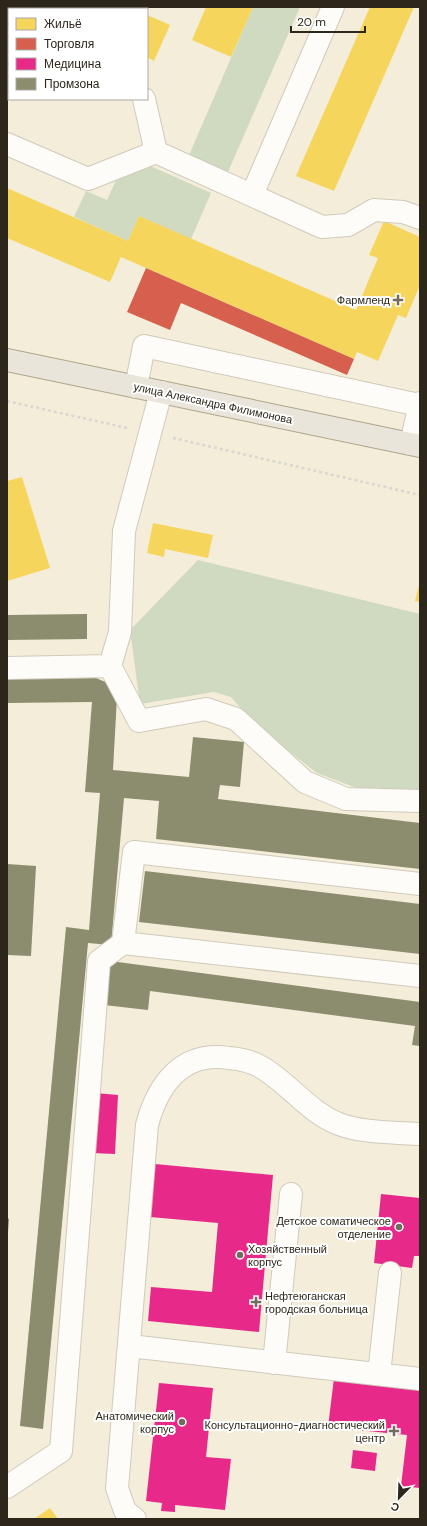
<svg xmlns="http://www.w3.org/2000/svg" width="427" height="1526" viewBox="0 0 427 1526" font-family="'DM Sans',sans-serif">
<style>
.green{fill:#d0dac0}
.homes{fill:#f6d55c}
.shops{fill:#d6604d}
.health{fill:#e7298a}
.industry{fill:#8c8c6e}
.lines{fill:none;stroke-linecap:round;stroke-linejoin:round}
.minor-casing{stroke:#d0cabb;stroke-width:24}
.major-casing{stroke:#aea68c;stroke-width:24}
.path{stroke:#d9d7d2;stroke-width:2.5;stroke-dasharray:3 3;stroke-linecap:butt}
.minor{stroke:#fdfcf9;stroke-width:22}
.major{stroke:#eae5da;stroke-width:22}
.poi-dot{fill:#726c5d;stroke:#fff;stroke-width:1.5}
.labels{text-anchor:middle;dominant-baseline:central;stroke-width:4;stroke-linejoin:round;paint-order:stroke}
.poi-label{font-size:11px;fill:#2c271a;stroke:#fff;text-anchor:end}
.street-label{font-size:11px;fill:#2c271a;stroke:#fff}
</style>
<rect width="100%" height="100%" fill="#f4edda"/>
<path class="green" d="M 253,7 L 300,7 L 228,172 L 189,155 Z
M 148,165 L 211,193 L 191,239 L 139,216 L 128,241 L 74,217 L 86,191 L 107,200 L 117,178 Z
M 198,560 L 420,614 L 420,793 L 362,790 L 317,773 L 254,724 L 231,697 L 214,692 L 140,704 L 130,630 Z"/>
<path class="homes" d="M 31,7 L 128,7 L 133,9 L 36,9 Z
M 206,7 L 253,7 L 231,57 L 192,40 Z
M 370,7 L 414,7 L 334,191 L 296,176 Z
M 147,15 L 170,25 L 154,61 L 147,57 Z
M 7,188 L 128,241 L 139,216 L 356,310 L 378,258 L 369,255 L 384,221 L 420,237 L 420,285 L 406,318 L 398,315 L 378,361 L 357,352 L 354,359 L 121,257 L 110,282 L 7,238 Z
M 22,477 L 50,568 L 7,581 L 7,481 Z
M 153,523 L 213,535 L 208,558 L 165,549 L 164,557 L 147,553 Z
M 419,585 L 420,585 L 420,602 L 415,601 Z
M 50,1508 L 58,1519 L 34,1519 Z"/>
<path class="shops" d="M 146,268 L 354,359 L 347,375 L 181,303 L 170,330 L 127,312 Z"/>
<path class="health" d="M 95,1093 L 118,1095 L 115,1154 L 92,1153 Z
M 155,1164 L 273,1175 L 259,1332 L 148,1321 L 151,1287 L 212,1292 L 218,1223 L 150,1217 Z
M 381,1194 L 420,1198 L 420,1256 L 414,1256 L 412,1268 L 374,1263 Z
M 334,1378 L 420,1388 L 420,1488 L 401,1486 L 407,1435 L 328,1427 Z
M 159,1383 L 213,1388 L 206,1457 L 231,1459 L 225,1510 L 175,1505 L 175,1512 L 161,1511 L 162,1503 L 146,1501 Z
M 353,1450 L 377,1453 L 375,1471 L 351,1468 Z"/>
<path class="industry" d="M 87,614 L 87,639 L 7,640 L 7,615 Z
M 96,678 L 110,684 L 117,697 L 113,770 L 189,777 L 193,737 L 244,742 L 240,787 L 220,785 L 218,799 L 420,823 L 420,869 L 156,839 L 159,801 L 124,798 L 111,945 L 88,943 L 43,1429 L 20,1426 L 66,927 L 89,930 L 100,793 L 85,792 L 92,702 L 7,703 L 7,679 Z
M 7,864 L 36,866 L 31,956 L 7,955 Z
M 145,871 L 420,904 L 420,954 L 139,922 Z
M 110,961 L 420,1002 L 420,1046 L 412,1045 L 415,1026 L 150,991 L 148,1010 L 104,1005 Z
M 7,1218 L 9,1219 L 8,1233 L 7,1233 Z"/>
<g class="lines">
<defs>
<path id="minor" d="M 7,23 L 9,24
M 144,99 L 156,152
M 7,144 L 88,179 L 156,152 L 322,227 L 348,225 L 374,210 L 403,212 L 420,218
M 252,195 L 333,7
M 136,387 L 144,346 L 419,405
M 411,444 L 420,403
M 110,666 L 139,721 L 206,709 L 236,719 L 305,782 L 346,799 L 420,801
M 7,668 L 110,666 L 120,632 L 124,531 L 161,392
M 420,884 L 134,852 L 123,943 L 420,976
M 130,1346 L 420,1379
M 274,1363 L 291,1194
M 379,1374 L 390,1273
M 7,1487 L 61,1451 L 99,961 L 123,943
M 135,1519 L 125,1511 L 117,1488 L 147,1125 C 158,1084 182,1051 229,1058 C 240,1059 251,1061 261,1067 C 289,1083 308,1112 339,1124 C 363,1133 391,1132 417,1134"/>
<path id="major" d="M 7,360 L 420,446"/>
</defs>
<use href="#minor" class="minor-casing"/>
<use href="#major" class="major-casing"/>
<path class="path" d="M 7,401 L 127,428
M 173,438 L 420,495"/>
<use href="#minor" class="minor"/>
<use href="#major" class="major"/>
</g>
<g class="poi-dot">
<path d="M396 294h4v4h4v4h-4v4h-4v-4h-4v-4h4z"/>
<circle cx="399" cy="1227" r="4"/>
<circle cx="240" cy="1255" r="4"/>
<path d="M254 1296h4v4h4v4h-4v4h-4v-4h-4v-4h4z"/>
<circle cx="182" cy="1422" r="4"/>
<path d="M392 1425h4v4h4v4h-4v4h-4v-4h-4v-4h4z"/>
</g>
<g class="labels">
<g class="poi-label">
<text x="390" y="300">Фармленд</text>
<text x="391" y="1221">Детское соматическое<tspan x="391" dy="13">отделение</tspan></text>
<text x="248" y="1249" text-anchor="start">Хозяйственный<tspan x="248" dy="13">корпус</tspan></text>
<text x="265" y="1296" text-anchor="start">Нефтеюганская<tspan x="265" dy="13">городская больница</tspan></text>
<text x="174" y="1416">Анатомический<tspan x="174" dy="13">корпус</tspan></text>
<text x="385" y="1425">Консультационно-диагностический<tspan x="385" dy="13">центр</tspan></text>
</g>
<g class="street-label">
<text transform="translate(213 403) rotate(12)">улица Александра Филимонова</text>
</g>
</g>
<rect width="427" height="1526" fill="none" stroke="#2c271a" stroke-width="16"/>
<rect x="8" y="8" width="140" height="92" fill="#ffffff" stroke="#aba9a3"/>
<rect x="16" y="18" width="20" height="12" fill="#f6d55c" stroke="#aba9a3"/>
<text x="44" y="28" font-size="12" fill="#2c271a">Жильё</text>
<rect x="16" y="38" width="20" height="12" fill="#d6604d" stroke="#aba9a3"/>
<text x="44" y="48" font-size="12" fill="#2c271a">Торговля</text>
<rect x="16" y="58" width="20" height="12" fill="#e7298a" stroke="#aba9a3"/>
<text x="44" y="68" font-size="12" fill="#2c271a">Медицина</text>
<rect x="16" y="78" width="20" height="12" fill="#8c8c6e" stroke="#aba9a3"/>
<text x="44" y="88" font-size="12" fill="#2c271a">Промзона</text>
<g transform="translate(399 1498) rotate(203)" stroke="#ffffff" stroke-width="3" paint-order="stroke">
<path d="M0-3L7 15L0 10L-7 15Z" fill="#2c271a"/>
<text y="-6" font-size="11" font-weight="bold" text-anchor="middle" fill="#2c271a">С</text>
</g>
<path d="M291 26v6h74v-6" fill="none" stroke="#2c271a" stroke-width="2"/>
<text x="297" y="26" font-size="12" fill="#2c271a" stroke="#ffffff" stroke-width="3" paint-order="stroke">20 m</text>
</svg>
